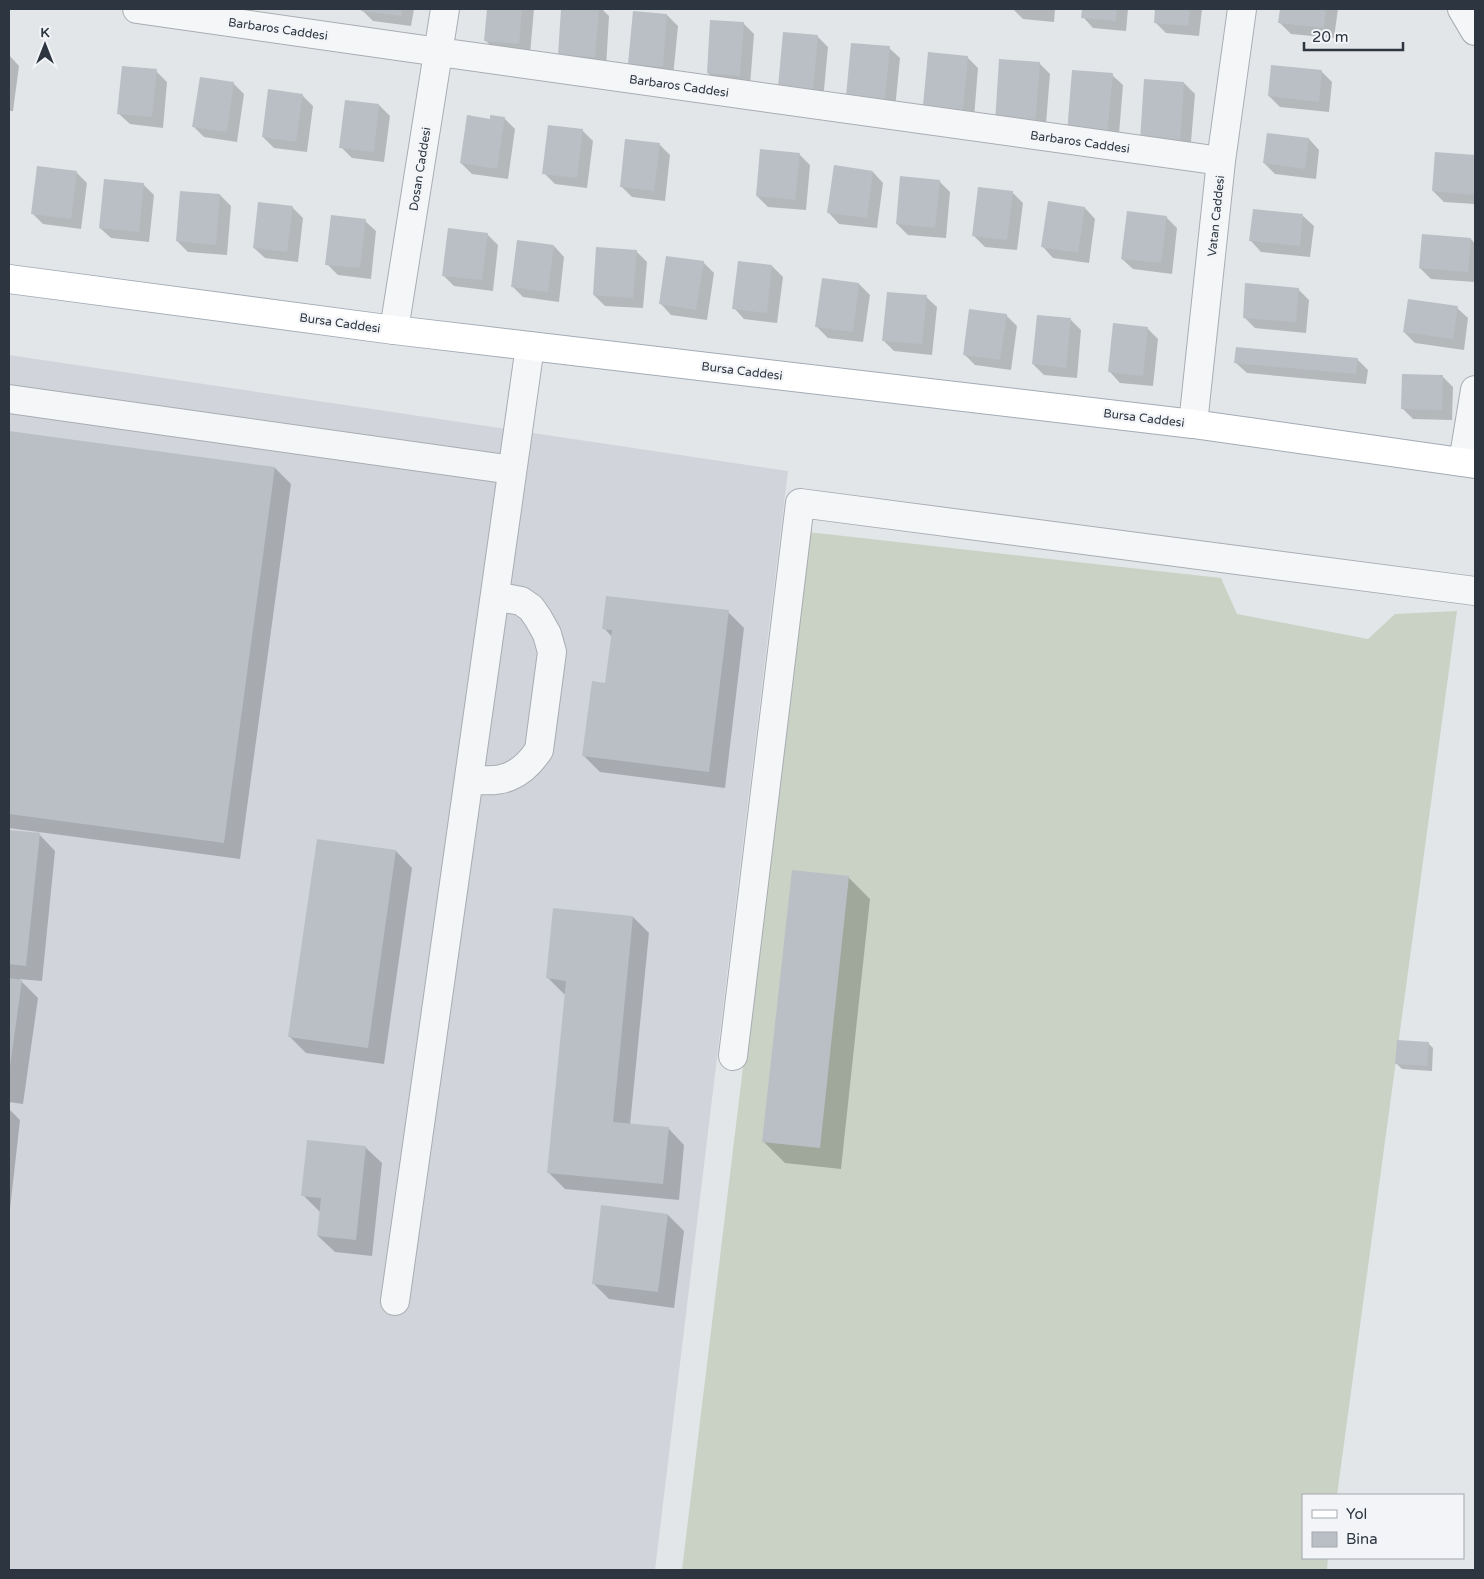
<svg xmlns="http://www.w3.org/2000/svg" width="1484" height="1579" viewBox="0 0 1484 1579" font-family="'Varela Round',sans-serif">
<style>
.built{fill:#d1d5db}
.garden{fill:#c9d2c4}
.shadow{fill:#0003}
.building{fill:#babfc6}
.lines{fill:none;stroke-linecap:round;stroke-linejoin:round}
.minor-casing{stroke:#a8adb3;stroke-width:30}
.major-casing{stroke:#a3abb4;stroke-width:30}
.minor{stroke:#f5f6f8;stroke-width:28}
.major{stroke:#fff;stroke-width:28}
.labels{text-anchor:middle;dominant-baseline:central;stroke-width:4.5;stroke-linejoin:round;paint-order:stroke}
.street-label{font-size:12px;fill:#2c3540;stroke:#f2f4f7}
</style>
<rect width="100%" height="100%" fill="#e2e6e9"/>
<path class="built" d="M 9,355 L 788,471 L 655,1570 L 9,1570 Z"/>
<path class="garden" d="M 808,532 L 1221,578 L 1237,614 L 1368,639 L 1395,614 L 1457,611 L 1337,1495 L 1303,1495 L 1303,1558 L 1328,1558 L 1327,1570 L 682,1570 Z"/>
<path class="shadow" d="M 363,9 L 414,9 L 411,26 L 373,21 L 363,11 Z
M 488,9 L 534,9 L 530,54 L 496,51 L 485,40 Z
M 562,9 L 602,9 L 609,16 L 606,68 L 570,65 L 559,54 Z
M 1013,9 L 1055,9 L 1054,22 L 1023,19 Z
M 1083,9 L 1128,9 L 1126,31 L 1093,28 L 1083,17 Z
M 1156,9 L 1202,9 L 1199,36 L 1166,33 L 1155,22 Z
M 1281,9 L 1338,9 L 1334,38 L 1291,34 L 1280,23 Z
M 667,15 L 678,26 L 673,77 L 641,74 L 630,64 Z
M 743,23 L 754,34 L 750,86 L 719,84 L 708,73 Z
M 817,36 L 828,47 L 823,100 L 780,86 Z
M 889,48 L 900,58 L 895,109 L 848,95 Z
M 9,55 L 19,66 L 13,111 L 9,111 Z
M 967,57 L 978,68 L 973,130 L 924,116 Z
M 1039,63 L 1050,74 L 1045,136 L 1007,133 Z
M 156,71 L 167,82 L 163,128 L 130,124 L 119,114 Z
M 1321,71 L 1332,82 L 1329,112 L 1280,107 L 1269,96 Z
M 1112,75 L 1123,85 L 1118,146 L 1079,143 Z
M 233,83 L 244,94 L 237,142 L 204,137 L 193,126 Z
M 1184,83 L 1195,94 L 1190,154 L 1152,151 Z
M 302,95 L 313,106 L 307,152 L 274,148 L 263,137 Z
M 346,101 L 379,105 L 390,116 L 384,162 L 352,158 L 341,147 Z
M 504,118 L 515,129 L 508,179 L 472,174 L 461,163 L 491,121 Z
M 582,130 L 593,141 L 587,188 L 555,184 L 544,173 Z
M 1309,139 L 1319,150 L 1316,179 L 1275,174 L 1264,163 Z
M 659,144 L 670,155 L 665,201 L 632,197 L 621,186 Z
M 1437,153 L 1475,156 L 1475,204 L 1444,202 L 1433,191 Z
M 799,154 L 810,165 L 806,210 L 768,207 L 757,196 Z
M 76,172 L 87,183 L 81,229 L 43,224 L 32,213 Z
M 873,172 L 883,183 L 877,228 L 839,224 L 829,213 Z
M 939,181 L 950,192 L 946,238 L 908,235 L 897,224 Z
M 143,184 L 154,195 L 149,242 L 111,238 L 100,228 Z
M 1012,192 L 1023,203 L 1017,250 L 985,247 L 974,236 Z
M 220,195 L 231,206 L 227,255 L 188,252 L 177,241 Z
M 292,207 L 303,218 L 298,262 L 265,258 L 254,248 Z
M 1085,208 L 1095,219 L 1089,263 L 1053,258 L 1043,247 Z
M 1303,216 L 1314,226 L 1310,257 L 1261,252 L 1251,241 Z
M 1166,217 L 1177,228 L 1172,274 L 1133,269 L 1122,259 Z
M 365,221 L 376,231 L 371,279 L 338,275 L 327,264 Z
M 487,234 L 498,245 L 493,291 L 454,286 L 444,276 Z
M 1471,239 L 1475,244 L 1475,282 L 1431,279 L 1420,268 Z
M 554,246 L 564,257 L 559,302 L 523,297 L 512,286 Z
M 636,251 L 647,262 L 643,308 L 605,306 L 594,295 Z
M 703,262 L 714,273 L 707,320 L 671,315 L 661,304 Z
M 772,266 L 783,277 L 777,323 L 744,319 L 734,308 Z
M 859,284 L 870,295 L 863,342 L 828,338 L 817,327 Z
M 1298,289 L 1309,300 L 1306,333 L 1255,328 L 1244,317 Z
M 926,297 L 937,307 L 932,355 L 894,351 L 883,340 Z
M 1457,308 L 1468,318 L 1464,350 L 1415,343 L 1404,332 Z
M 1006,315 L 1017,326 L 1011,370 L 975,365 L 964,354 Z
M 1071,320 L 1081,330 L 1077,378 L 1044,375 L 1033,364 Z
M 1147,328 L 1158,339 L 1153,386 L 1120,383 L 1110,372 Z
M 1357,359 L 1368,370 L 1366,384 L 1247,373 L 1236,363 Z
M 1442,376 L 1453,387 L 1452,420 L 1413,419 L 1402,408 Z
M 9,432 L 275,468 L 291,484 L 240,859 L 9,828 Z
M 728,612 L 744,628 L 725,788 L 600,772 L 584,756 L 606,684 L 612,637 L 604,628 Z
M 9,831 L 36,834 L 37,832 L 55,851 L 42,981 L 19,979 L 38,998 L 23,1104 L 9,1102 Z
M 396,851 L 412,868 L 384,1064 L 306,1053 L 290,1037 Z
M 848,877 L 870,899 L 841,1169 L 785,1163 L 764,1142 Z
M 633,917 L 649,933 L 630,1125 L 668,1128 L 684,1145 L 679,1200 L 565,1189 L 548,1172 L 566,995 L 564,994 L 548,978 Z
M 1428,1043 L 1433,1048 L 1432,1071 L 1402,1069 L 1397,1064 Z
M 9,1109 L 20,1120 L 9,1218 Z
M 365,1147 L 382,1163 L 372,1256 L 335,1252 L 318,1236 L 321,1212 L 319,1211 L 303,1195 Z
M 668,1215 L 684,1231 L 674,1308 L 609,1299 L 593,1283 Z"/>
<path class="building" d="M 362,9 L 402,9 L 401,16 L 361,11 Z
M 487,9 L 522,9 L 519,44 L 484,41 Z
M 561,9 L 599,9 L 595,57 L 558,55 Z
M 1082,9 L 1117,9 L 1116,21 L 1081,18 Z
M 1155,9 L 1190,9 L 1188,26 L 1154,23 Z
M 1280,9 L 1326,9 L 1324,28 L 1278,23 Z
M 633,11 L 667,14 L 663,67 L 628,64 Z
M 710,20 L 744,22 L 740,76 L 707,73 Z
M 783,32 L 818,35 L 813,89 L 778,87 Z
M 851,43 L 890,46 L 885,99 L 846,96 Z
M 928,52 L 968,56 L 962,120 L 922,116 Z
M 999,59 L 1040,62 L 1035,126 L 995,123 Z
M 1271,65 L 1322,70 L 1319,102 L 1268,96 Z
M 122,66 L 157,69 L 152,117 L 117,114 Z
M 1072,70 L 1113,73 L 1107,136 L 1067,133 Z
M 200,77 L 234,82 L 227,132 L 192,127 Z
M 1144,79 L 1184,82 L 1180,143 L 1140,141 Z
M 268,89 L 303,94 L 296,142 L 262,137 Z
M 345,100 L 379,104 L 374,152 L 339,148 Z
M 467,115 L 490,119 L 490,115 L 505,117 L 497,169 L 460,163 Z
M 548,125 L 583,129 L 577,178 L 542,174 Z
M 1267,133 L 1309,138 L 1305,169 L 1263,163 Z
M 625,139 L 660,143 L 654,191 L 620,187 Z
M 760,149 L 800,153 L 795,200 L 756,196 Z
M 1435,152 L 1475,155 L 1475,195 L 1432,191 Z
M 834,165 L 873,171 L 867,218 L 827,213 Z
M 37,166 L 77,171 L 71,219 L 31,214 Z
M 900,176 L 940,180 L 935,228 L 896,224 Z
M 104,179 L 144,183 L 139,232 L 99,228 Z
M 978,187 L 1013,191 L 1007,240 L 972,236 Z
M 180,191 L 220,194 L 216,245 L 176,241 Z
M 1048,201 L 1085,207 L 1078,253 L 1041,247 Z
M 258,202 L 293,206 L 287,252 L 253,248 Z
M 1253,209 L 1303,214 L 1300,246 L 1249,241 Z
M 1127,211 L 1167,216 L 1161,263 L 1121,259 Z
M 331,215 L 366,219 L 360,268 L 325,265 Z
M 448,228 L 488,233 L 482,280 L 442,276 Z
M 1422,234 L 1471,238 L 1468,272 L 1419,268 Z
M 517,240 L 554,245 L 548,292 L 511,287 Z
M 596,247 L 637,250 L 633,298 L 593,295 Z
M 666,256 L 704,261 L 696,310 L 659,304 Z
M 738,261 L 772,265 L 767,313 L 732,309 Z
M 822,278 L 859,283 L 853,332 L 815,327 Z
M 1245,283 L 1299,288 L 1296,322 L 1243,318 Z
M 887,292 L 927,295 L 922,344 L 882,341 Z
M 1408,299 L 1458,306 L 1453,339 L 1403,332 Z
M 969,309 L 1007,314 L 1000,360 L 963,355 Z
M 1037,315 L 1071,318 L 1066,368 L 1032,364 Z
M 1113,323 L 1148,327 L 1143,376 L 1108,372 Z
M 1236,347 L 1358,358 L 1356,374 L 1234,363 Z
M 1402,374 L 1443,375 L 1442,410 L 1401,409 Z
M 9,431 L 275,467 L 224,843 L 9,814 Z
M 606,596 L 729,610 L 709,772 L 582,756 L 592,681 L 605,683 L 612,630 L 602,629 Z
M 9,830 L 40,833 L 26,966 L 9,964 Z
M 317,839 L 396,850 L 368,1048 L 288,1037 Z
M 792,870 L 849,876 L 820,1148 L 762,1142 Z
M 553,908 L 633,916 L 613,1122 L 669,1127 L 663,1184 L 547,1173 L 566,981 L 546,978 Z
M 9,978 L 22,980 L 10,1067 L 9,1067 Z
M 1397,1040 L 1429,1042 L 1427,1066 L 1395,1064 Z
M 307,1140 L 366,1146 L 356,1240 L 317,1236 L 321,1198 L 301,1196 Z
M 601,1205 L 668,1214 L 658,1292 L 592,1284 Z"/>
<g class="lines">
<defs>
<path id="minor" d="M 137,9 L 439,52 L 1221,161
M 1462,9 L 1475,31
M 394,330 L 445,9
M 9,399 L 512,470
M 1193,424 L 1221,161 L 1242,9
M 1463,462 L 1475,390
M 469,778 C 500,785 521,777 539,750 L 552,652 L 547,634 L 538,618 L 531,608 L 521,601 L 495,596
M 733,1056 L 800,503 L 1475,591
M 395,1301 L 530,346"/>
<path id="major" d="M 9,279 L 394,330 L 1193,424 L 1475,464"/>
</defs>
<use href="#minor" class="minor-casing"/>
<use href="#major" class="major-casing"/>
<use href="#minor" class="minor"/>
<use href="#major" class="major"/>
</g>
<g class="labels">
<g class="street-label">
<text transform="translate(278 29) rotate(8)">Barbaros Caddesi</text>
<text transform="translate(679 86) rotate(8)">Barbaros Caddesi</text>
<text transform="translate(1080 142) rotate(8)">Barbaros Caddesi</text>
<text transform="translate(420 169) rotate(-81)">Dosan Caddesi</text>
<text transform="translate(1216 216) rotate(-84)">Vatan Caddesi</text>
<text transform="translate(340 323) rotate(8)">Bursa Caddesi</text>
<text transform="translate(742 371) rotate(7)">Bursa Caddesi</text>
<text transform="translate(1144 418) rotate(7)">Bursa Caddesi</text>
</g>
</g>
<rect width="1484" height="1579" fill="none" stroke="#2c3540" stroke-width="20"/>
<rect x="1302" y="1494" width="162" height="65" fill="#f2f4f7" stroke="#a3a8ae"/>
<rect x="1312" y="1510" width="25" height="8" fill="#ffffff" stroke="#a3a8ae"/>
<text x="1346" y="1519" font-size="15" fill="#2c3540">Yol</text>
<rect x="1312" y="1532" width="25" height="15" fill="#babfc6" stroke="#a3a8ae"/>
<text x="1346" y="1544" font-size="15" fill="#2c3540">Bina</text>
<g transform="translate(45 45)" stroke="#f2f4f7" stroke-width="4" paint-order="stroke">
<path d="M0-4L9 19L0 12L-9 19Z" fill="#2c3540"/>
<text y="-8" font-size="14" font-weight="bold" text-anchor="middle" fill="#2c3540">K</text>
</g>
<path d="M1304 42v8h99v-8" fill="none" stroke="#2c3540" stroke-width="2.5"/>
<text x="1312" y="42" font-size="15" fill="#2c3540" stroke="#f2f4f7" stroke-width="4" paint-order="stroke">20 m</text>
</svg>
